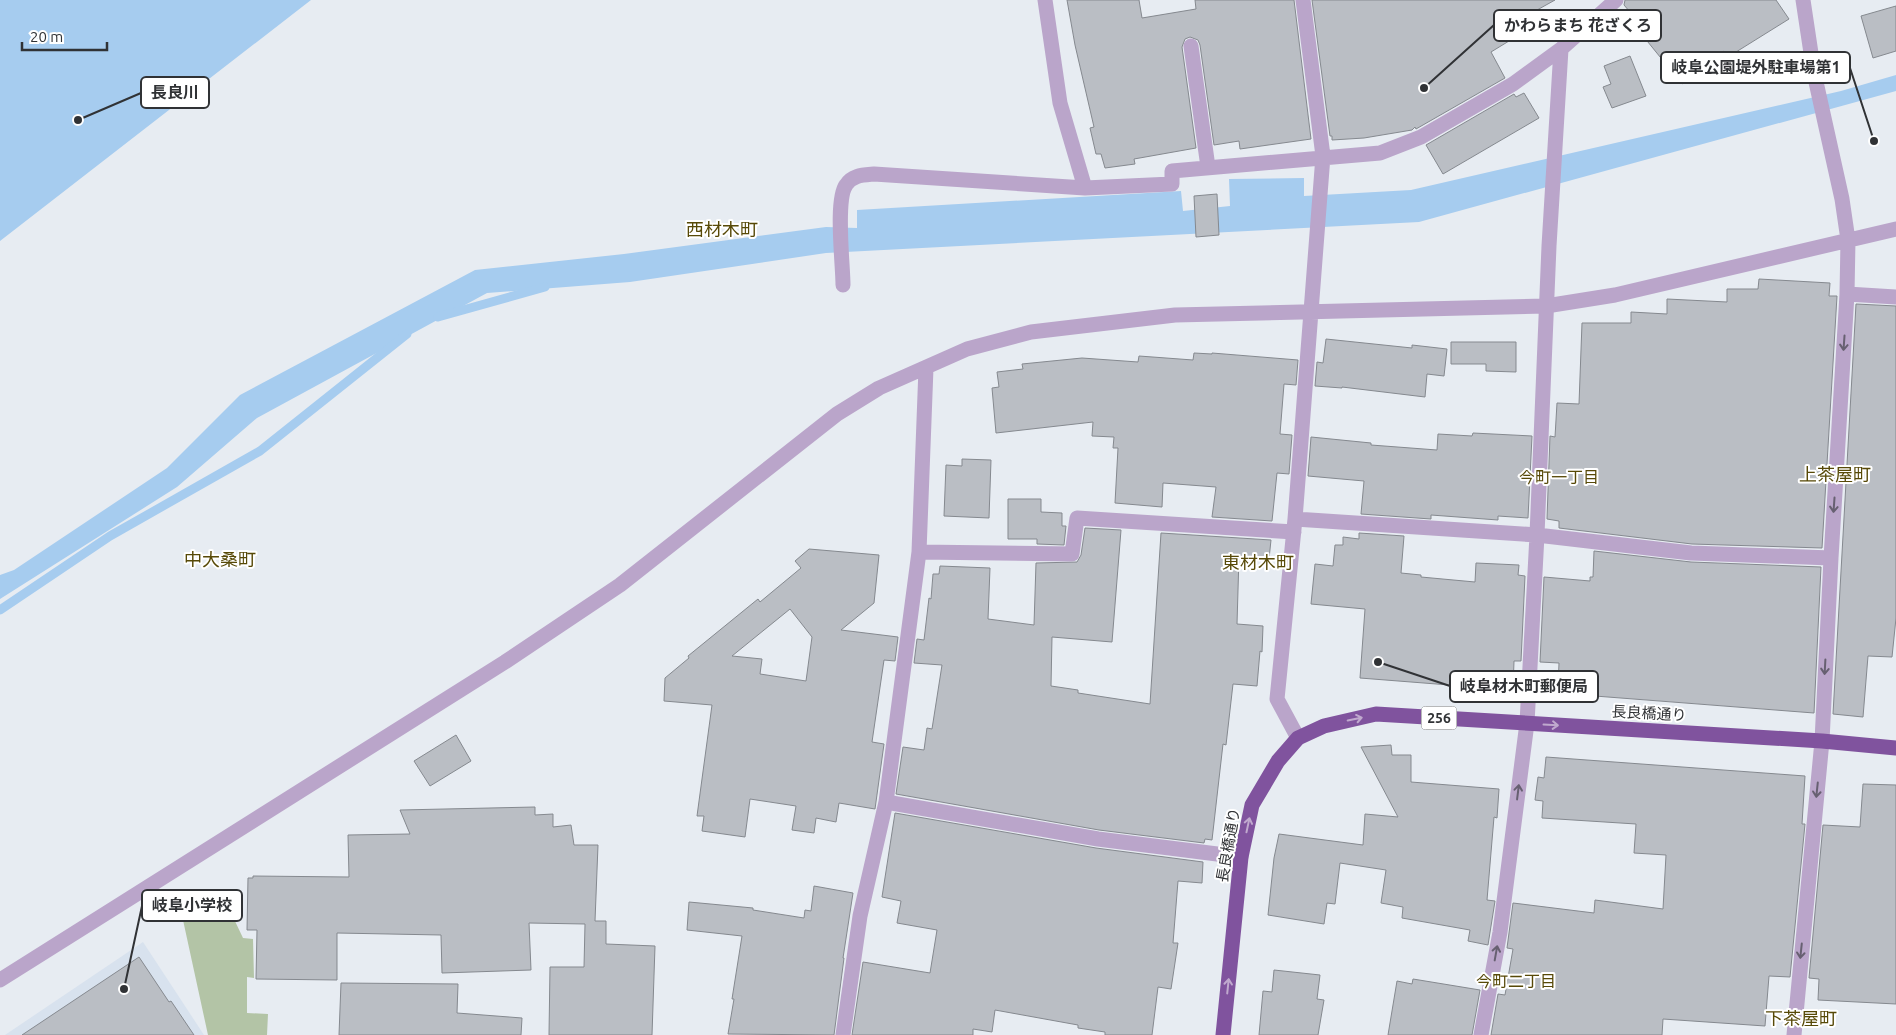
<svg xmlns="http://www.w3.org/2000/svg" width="1896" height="1035" viewBox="0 0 1896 1035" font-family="Ubuntu,'Noto Sans JP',sans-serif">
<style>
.built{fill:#d8e2ee}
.green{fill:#b3c4a6}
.water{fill:#a6ccef}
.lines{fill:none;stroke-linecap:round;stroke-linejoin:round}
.stream{stroke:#a6ccef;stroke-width:9}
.building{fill:#babec4;stroke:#85898f;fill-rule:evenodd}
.minor{stroke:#baa5ca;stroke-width:15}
.highway{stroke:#80539e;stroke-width:15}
.oneway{stroke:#676071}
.oneway2{stroke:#c0a9ce}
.labels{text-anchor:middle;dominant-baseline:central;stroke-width:4;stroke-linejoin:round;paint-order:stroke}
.shield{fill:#fff;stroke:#6e7072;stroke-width:1}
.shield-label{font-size:14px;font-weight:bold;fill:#303235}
.street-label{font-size:15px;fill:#303235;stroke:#fff}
.neighbourhood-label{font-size:16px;fill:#574907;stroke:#fff}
.quarter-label{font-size:18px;fill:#574907;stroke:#fff}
.leader{fill:none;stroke:#303235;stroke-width:2}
.callout-dot{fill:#303235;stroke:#fff;stroke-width:2}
.callout{fill:#fff;stroke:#303235;stroke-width:2}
.callout-label{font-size:16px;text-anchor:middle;font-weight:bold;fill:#303235}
</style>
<rect width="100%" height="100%" fill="#e7ecf2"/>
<path class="built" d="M 143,942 L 204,1035 L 5,1035 Z"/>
<path class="green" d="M 224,898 L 243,938 L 253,939 L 254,978 L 247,977 L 247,1013 L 268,1014 L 267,1035 L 208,1035 L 183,920 Z"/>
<path class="water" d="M 0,0 L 311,0 L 0,241 Z
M 1896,75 L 1896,91 L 1419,222 L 826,253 L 630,282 L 487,293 L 257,418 L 177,487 L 0,599 L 0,575 L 14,570 L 167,468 L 240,395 L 475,270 L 624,254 L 826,227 L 857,228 L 857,210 L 1181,191 L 1183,211 L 1230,206 L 1229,179 L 1304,178 L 1304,196 L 1411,190 L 1841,91 Z"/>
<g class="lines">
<path class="stream" d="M 438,317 L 545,287
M 0,610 L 110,536 L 260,451 L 407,334"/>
</g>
<path class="building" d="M 1067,0 L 1139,0 L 1142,18 L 1196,9 L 1195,0 L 1294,0 L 1311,139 L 1240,149 L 1239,141 L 1214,145 L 1200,45 L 1198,40 L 1190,37 L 1185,39 L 1182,47 L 1196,148 L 1134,159 L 1135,164 L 1105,168 L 1101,154 L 1096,154 L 1090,128 L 1094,127 L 1075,45 Z
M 1312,0 L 1555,0 L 1521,19 L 1527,30 L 1491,52 L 1505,78 L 1416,129 L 1415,127 L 1412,130 L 1364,138 L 1332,140 L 1332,136 L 1330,136 Z
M 1625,0 L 1776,0 L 1789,19 L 1728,57 L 1724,51 L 1682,84 L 1626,15 L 1630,12 L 1624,5 Z
M 1896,6 L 1896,51 L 1873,58 L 1861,16 Z
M 1630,56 L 1646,96 L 1612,108 L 1603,87 L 1611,84 L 1604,66 Z
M 1524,93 L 1539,118 L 1443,174 L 1426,145 L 1514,94 L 1516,97 Z
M 1217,194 L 1219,235 L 1196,237 L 1194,196 Z
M 1759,279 L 1830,283 L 1829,296 L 1837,296 L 1822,548 L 1692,544 L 1559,528 L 1559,521 L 1547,519 L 1550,436 L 1555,437 L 1557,403 L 1579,404 L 1582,323 L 1631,323 L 1631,312 L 1667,314 L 1667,299 L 1727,302 L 1727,289 L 1758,289 Z
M 1856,304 L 1896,306 L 1896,618 L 1892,657 L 1868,656 L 1863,717 L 1833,714 Z
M 1326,339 L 1412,348 L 1412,345 L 1447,349 L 1444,376 L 1427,374 L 1425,397 L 1342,387 L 1342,388 L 1315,386 L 1317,362 L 1323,363 Z
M 1451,342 L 1516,342 L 1516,372 L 1486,371 L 1486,364 L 1451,364 Z
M 1194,353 L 1212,354 L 1212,353 L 1298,360 L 1296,385 L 1284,384 L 1280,434 L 1292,435 L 1289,474 L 1277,473 L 1272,521 L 1212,517 L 1216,487 L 1163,483 L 1162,507 L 1115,503 L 1118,448 L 1113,448 L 1114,437 L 1092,436 L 1093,422 L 996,433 L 992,388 L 999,387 L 997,372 L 1023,369 L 1022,364 L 1082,358 L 1138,362 L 1139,356 L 1193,360 Z
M 1473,433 L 1532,436 L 1528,518 L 1498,516 L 1498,520 L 1431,515 L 1431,519 L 1361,514 L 1364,481 L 1308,476 L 1311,437 L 1371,443 L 1371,445 L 1437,450 L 1438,434 L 1472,436 Z
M 962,459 L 991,460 L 989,518 L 944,516 L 946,465 L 962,466 Z
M 1008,499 L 1041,499 L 1041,512 L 1062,513 L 1062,526 L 1066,526 L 1064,545 L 1037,544 L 1037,539 L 1008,539 Z
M 1085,528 L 1121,530 L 1112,642 L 1052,637 L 1051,686 L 1078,690 L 1078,693 L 1150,704 L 1161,533 L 1271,540 L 1269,559 L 1239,556 L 1237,624 L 1263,626 L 1262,652 L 1260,651 L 1257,686 L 1233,684 L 1226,745 L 1223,744 L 1212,840 L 1205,839 L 1204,843 L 1099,830 L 896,794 L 903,747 L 924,750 L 927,728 L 932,729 L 942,665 L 914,663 L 917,639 L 924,640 L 929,598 L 931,599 L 933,574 L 939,574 L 940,566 L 990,568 L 988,619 L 1034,625 L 1036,563 L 1077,562 L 1081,555 Z
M 1359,533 L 1404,536 L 1401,573 L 1421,575 L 1421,577 L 1475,582 L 1476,563 L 1519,565 L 1518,575 L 1525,576 L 1521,661 L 1514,661 L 1513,690 L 1360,678 L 1365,609 L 1311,604 L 1315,564 L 1333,566 L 1335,545 L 1343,545 L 1343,537 L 1359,539 Z
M 809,549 L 879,555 L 874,603 L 841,630 L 898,637 L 895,661 L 884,660 L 872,742 L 884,744 L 875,809 L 839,803 L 836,822 L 816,818 L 814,833 L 792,830 L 796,806 L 750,799 L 745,837 L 702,831 L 704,816 L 697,816 L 712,705 L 664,701 L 665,678 L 689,658 L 688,656 L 758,599 L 760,602 L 801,568 L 795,561 ZM 790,609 L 812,637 L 806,681 L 760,674 L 762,659 L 732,656 Z
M 1594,551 L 1691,562 L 1821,567 L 1814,713 L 1582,695 L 1583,689 L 1558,688 L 1559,663 L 1540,662 L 1544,577 L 1590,581 L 1590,577 L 1593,577 Z
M 456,735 L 471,761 L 430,786 L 414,761 Z
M 1391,745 L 1392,755 L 1411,755 L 1411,782 L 1499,789 L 1497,818 L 1494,817 L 1487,900 L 1495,901 L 1488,945 L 1468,941 L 1470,930 L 1402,918 L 1403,907 L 1381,903 L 1386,870 L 1340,863 L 1335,904 L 1327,903 L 1324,924 L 1268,915 L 1274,858 L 1279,834 L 1363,845 L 1365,814 L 1398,817 L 1361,747 Z
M 1546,757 L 1805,776 L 1802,824 L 1805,824 L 1790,977 L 1769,976 L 1765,1026 L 1663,1019 L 1662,1035 L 1491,1035 L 1498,994 L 1505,995 L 1513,949 L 1507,948 L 1513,903 L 1594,913 L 1595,900 L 1663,909 L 1666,855 L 1634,853 L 1636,824 L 1542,818 L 1543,801 L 1535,800 L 1538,777 L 1544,778 Z
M 1863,784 L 1896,785 L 1896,1004 L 1818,1000 L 1819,979 L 1809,978 L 1823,825 L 1860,827 Z
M 535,807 L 535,815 L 553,814 L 553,827 L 571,825 L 574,845 L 598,845 L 595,921 L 606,921 L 606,944 L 655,946 L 652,1035 L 549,1035 L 550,967 L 584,967 L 585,924 L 529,923 L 531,970 L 442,973 L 441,935 L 337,933 L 337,980 L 256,979 L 257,930 L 247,930 L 248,878 L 253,878 L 253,876 L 349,877 L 348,835 L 410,834 L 400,810 Z
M 895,813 L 1096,848 L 1203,862 L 1202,883 L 1178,881 L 1173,943 L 1178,943 L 1171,989 L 1158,987 L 1152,1035 L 1105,1035 L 1105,1032 L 1078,1028 L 1078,1025 L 995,1010 L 992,1032 L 973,1029 L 973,1035 L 852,1035 L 863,962 L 930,973 L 937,930 L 897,923 L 901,901 L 882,897 Z
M 814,886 L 853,893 L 843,958 L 844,958 L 834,1035 L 728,1034 L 734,999 L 732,999 L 742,936 L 687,930 L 689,902 L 753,908 L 753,910 L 804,918 L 805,910 L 811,911 Z
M 139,957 L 169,1002 L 171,1001 L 194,1035 L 22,1035 Z
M 1274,970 L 1320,975 L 1317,999 L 1324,1000 L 1318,1035 L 1259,1035 L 1263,991 L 1272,992 Z
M 1413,979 L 1480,990 L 1472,1035 L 1388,1035 L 1397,981 L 1412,984 Z
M 341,983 L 458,984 L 457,1013 L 522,1018 L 521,1035 L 339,1035 Z"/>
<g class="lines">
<path class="minor" d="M 1045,0 L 1060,103 L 1085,188
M 1191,46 L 1208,167
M 843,285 C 843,264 835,200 846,185 C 852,175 863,175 874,174 L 1085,188 L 1172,184 L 1172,171 L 1380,153 L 1421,137 L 1513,84 L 1561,49 L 1616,0
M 1847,294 L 1896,297
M 1295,519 L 1537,535 L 1691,553 L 1831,558
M 919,552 L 1072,554 L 1077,518 L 1294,532
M 1298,738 L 1277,699 L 1295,519 L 1323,156 L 1303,0
M 886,802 L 1098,839 L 1241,857
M 0,980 L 505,662 L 620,585 L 837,414 L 879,388 L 967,349 L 1031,332 L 1175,315 L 1546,306 L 1615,295 L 1896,229
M 843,1035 L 860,916 L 886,802 L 919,552 L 926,368
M 1481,1035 L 1500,932 L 1527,723 L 1537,535 L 1549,246 L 1561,49
M 1794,1035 L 1822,741 L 1831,558 L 1847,294 L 1848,240 L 1842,199 L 1814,73 L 1803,0"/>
<path class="highway" d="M 1223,1035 L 1241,857 L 1252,805 L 1278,761 L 1298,738 L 1324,726 L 1376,714 L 1822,741 L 1896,748"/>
</g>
<defs><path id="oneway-shaft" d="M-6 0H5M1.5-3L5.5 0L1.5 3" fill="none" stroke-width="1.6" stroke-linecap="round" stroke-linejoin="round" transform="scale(1.25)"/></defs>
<g class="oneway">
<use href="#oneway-shaft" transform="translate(1844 343) rotate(94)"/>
<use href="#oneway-shaft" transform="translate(1834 505) rotate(94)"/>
<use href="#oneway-shaft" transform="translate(1825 667) rotate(93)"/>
<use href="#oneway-shaft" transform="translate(1817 790) rotate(96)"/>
<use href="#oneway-shaft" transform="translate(1518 792) rotate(-83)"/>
<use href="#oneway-shaft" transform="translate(1801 951) rotate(96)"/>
<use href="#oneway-shaft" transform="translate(1496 953) rotate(-80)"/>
</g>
<g class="oneway2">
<use href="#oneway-shaft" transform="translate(1355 719) rotate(-12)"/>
<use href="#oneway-shaft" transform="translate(1551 725) rotate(3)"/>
<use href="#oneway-shaft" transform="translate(1248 825) rotate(-78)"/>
<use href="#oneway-shaft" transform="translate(1228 986) rotate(-84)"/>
</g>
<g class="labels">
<rect class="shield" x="1421.5" y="706.5" width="35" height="23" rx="4"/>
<g class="shield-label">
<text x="1439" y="718">256</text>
</g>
<g class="street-label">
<text transform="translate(1649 713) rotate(3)">長良橋通り</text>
<text transform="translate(1228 845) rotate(-80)">長良橋通り</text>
</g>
<g class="neighbourhood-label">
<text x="1559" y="477">今町一丁目</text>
<text x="1516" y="981">今町二丁目</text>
</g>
<g class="quarter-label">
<text x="722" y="229">西材木町</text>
<text x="1835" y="474">上茶屋町</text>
<text x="220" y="559">中大桑町</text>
<text x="1258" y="562">東材木町</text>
<text x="1801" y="1018">下茶屋町</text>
</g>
</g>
<path class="leader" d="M1424 88L1494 25M1874 141L1850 68M78 120L141 93M1378 662L1450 686M124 989L142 906"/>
<g class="callout-dot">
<circle cx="1424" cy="88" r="5"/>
<circle cx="1874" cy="141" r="5"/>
<circle cx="78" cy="120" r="5"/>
<circle cx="1378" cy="662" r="5"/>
<circle cx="124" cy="989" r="5"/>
</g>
<g class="callout">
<rect x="1494" y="10" width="167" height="31" rx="5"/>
<rect x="1661" y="52" width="189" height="31" rx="5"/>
<rect x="141" y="77" width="68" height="31" rx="5"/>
<rect x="1450" y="671" width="148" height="31" rx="5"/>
<rect x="142" y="890" width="100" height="31" rx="5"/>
</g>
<g class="callout-label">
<text x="1578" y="31">かわらまち 花ざくろ</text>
<text x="1756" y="73">岐阜公園堤外駐車場第1</text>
<text x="175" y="98">長良川</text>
<text x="1524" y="692">岐阜材木町郵便局</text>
<text x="192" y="911">岐阜小学校</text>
</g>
<path d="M22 42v8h85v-8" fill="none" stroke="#303235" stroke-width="2.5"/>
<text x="30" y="42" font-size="15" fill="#303235" stroke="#ffffff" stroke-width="4" paint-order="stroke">20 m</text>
</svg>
